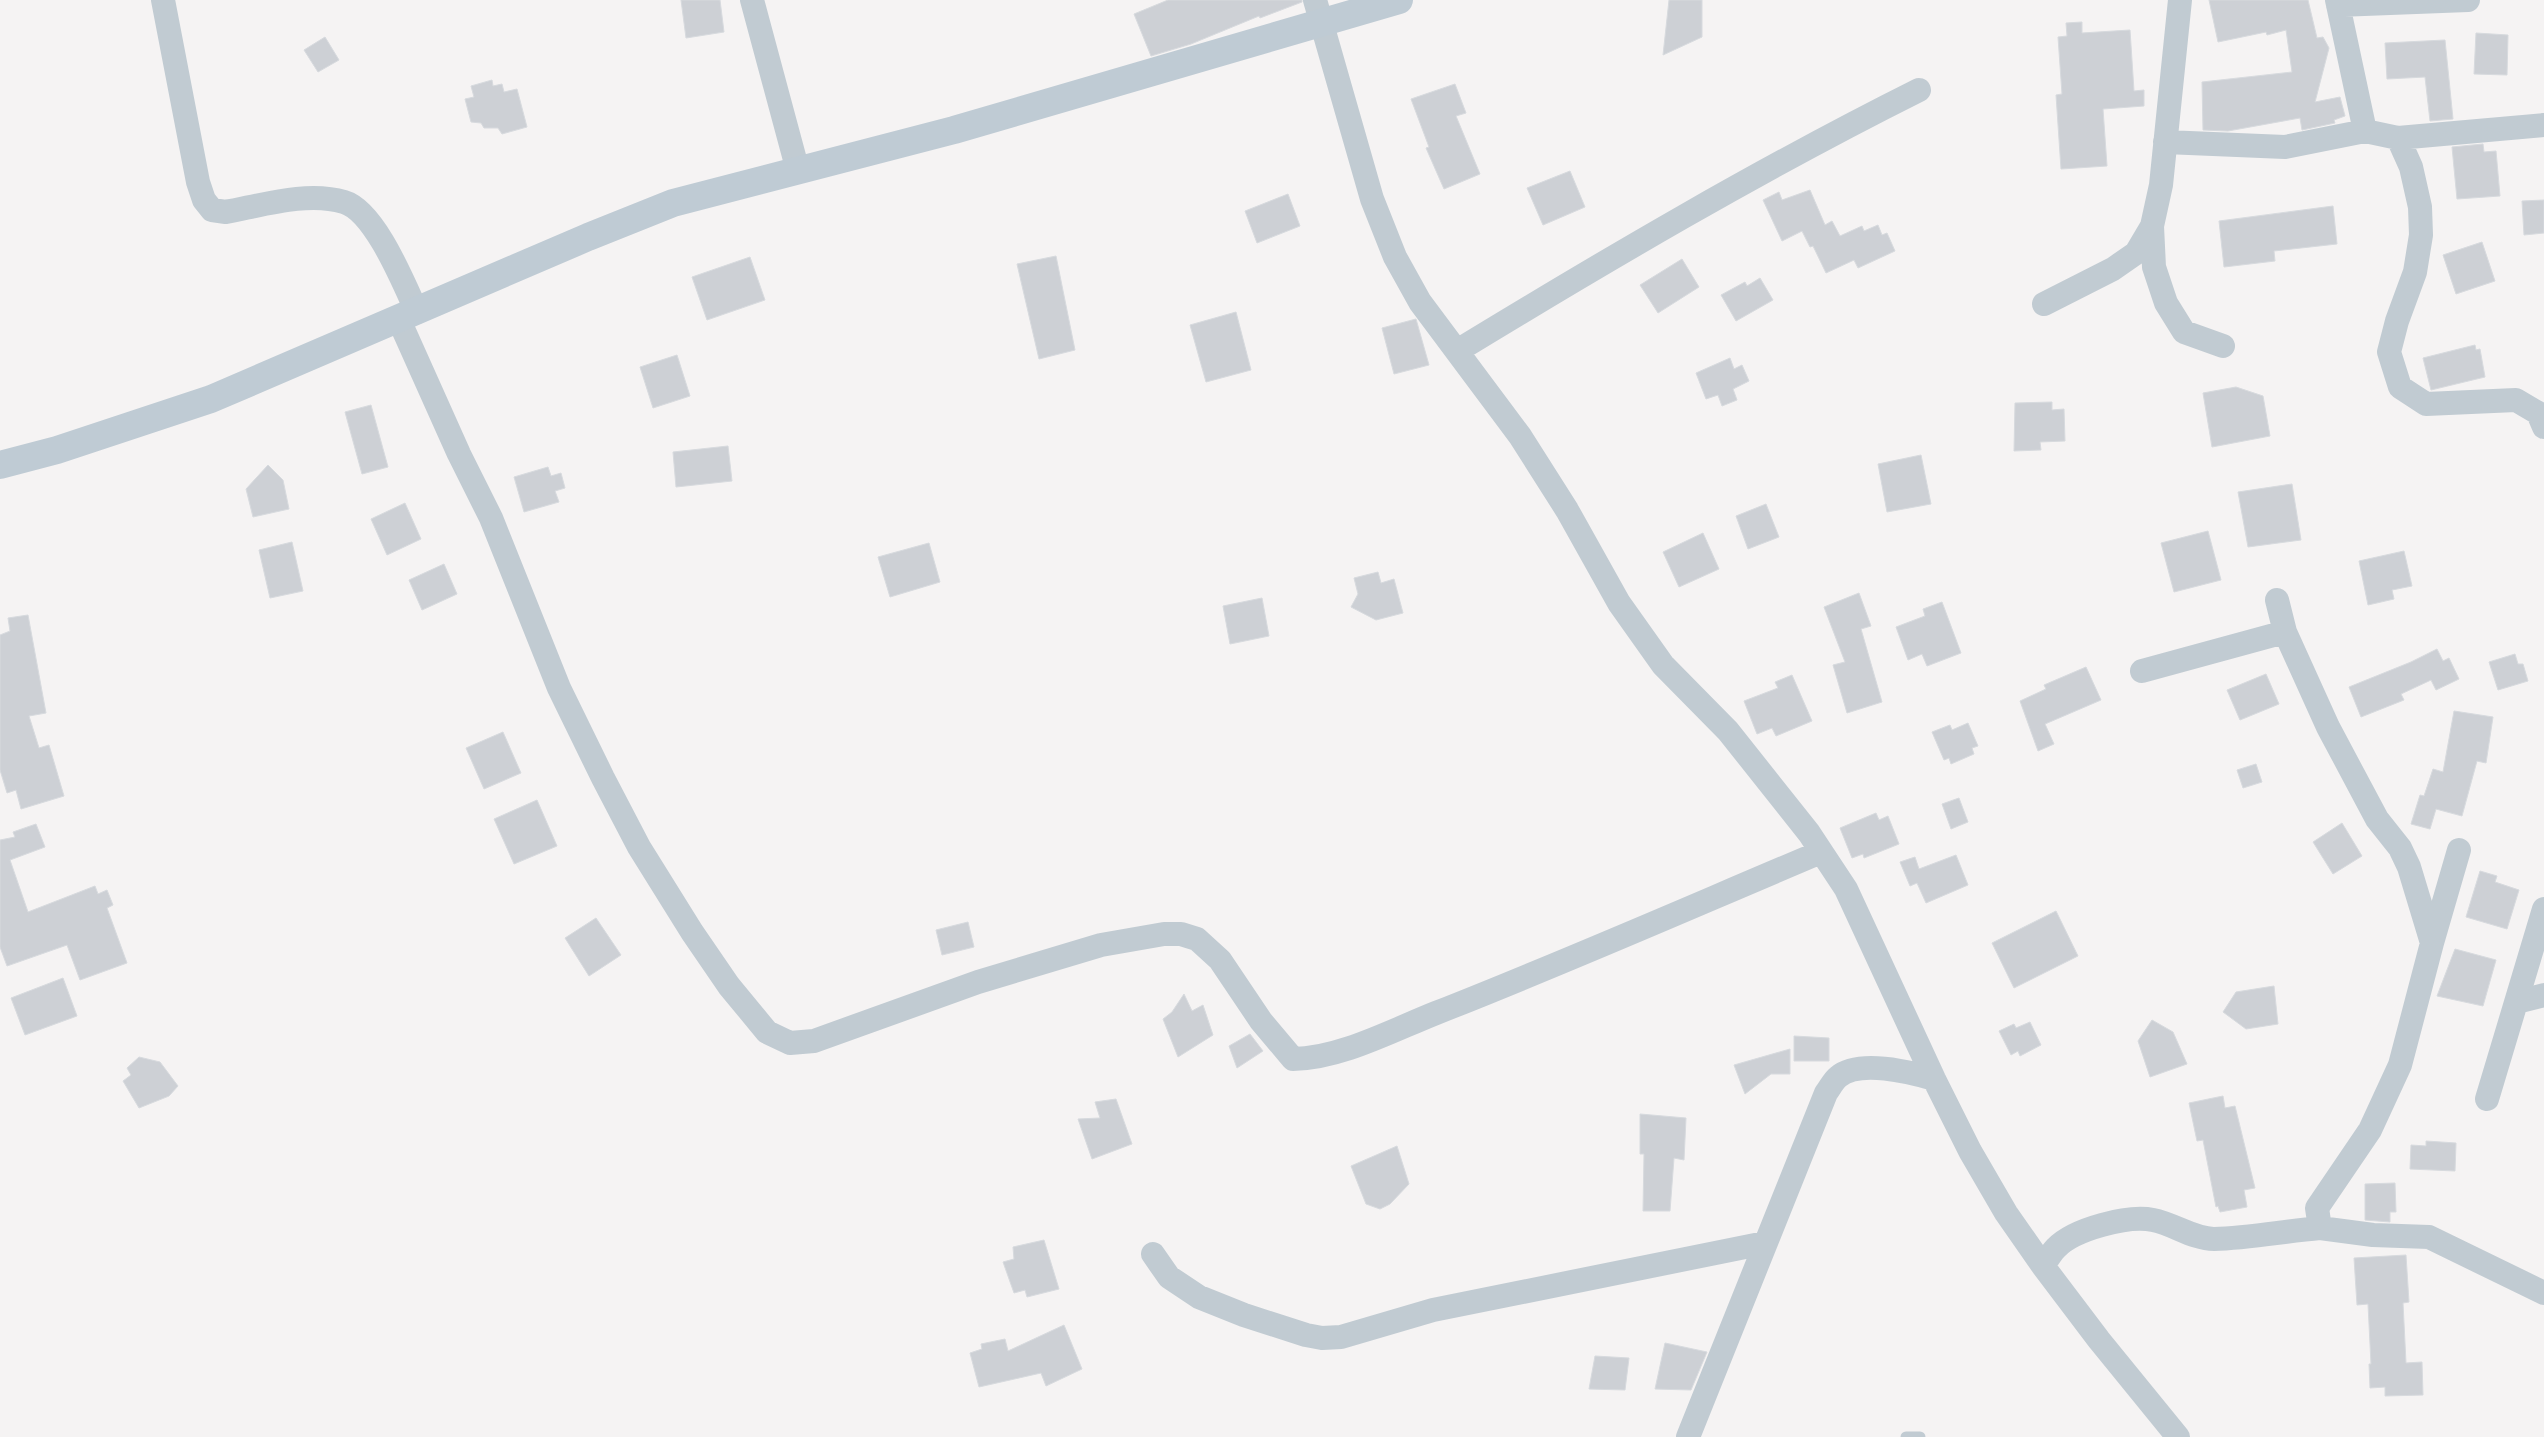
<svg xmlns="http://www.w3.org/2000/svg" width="2544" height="1437" viewBox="0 0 2544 1437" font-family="'IBM Plex Sans',sans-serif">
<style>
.building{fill:#cdd0d5;stroke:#d7dade}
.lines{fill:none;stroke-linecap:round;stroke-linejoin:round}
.lane{stroke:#c1cbd2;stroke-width:11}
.street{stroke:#c1cbd2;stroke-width:24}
.secondary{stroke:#bfcbd4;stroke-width:28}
</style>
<rect width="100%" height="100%" fill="#f5f3f3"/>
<path class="building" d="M 681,0 L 720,0 L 724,32 L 686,38 Z
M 1168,0 L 1302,0 L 1302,2 L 1260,18 L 1259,16 L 1191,44 L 1151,56 L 1134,14 Z
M 1669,0 L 1702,0 L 1702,37 L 1663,55 Z
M 2209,0 L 2308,0 L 2317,38 L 2323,37 L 2329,48 L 2315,102 L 2340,97 L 2345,116 L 2334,120 L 2335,123 L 2302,130 L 2300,118 L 2228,131 L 2203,130 L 2202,82 L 2292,72 L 2286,30 L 2267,35 L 2266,32 L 2218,42 Z
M 2082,22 L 2082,33 L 2130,30 L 2134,91 L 2144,90 L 2144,106 L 2103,109 L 2107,166 L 2061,169 L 2056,95 L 2062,94 L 2058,37 L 2067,36 L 2066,23 Z
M 2476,33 L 2508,35 L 2507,75 L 2474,74 Z
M 325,37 L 339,60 L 318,72 L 304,50 Z
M 2445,40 L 2453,119 L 2430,121 L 2425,77 L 2387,79 L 2385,43 Z
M 492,80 L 493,86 L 502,84 L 504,92 L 517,89 L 527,127 L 502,134 L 498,128 L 484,128 L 481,123 L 471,122 L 465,99 L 474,97 L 471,86 Z
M 1455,84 L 1466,113 L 1456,116 L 1480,174 L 1444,189 L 1426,148 L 1429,147 L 1411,99 Z
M 2483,144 L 2484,152 L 2496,151 L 2500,196 L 2457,199 L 2452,147 Z
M 1570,171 L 1585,207 L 1543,225 L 1527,188 Z
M 1810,190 L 1825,225 L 1832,221 L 1840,236 L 1862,226 L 1864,231 L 1878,225 L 1882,235 L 1887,233 L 1895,251 L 1858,268 L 1854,260 L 1826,273 L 1813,246 L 1810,247 L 1802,231 L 1782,241 L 1763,200 L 1779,192 L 1782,200 Z
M 1288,194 L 1300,226 L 1257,243 L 1245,211 Z
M 2544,200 L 2544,233 L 2524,235 L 2522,201 Z
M 2333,206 L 2337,244 L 2274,251 L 2275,261 L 2224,267 L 2219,221 Z
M 2482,242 L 2495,281 L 2456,294 L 2443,255 Z
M 1056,256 L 1075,350 L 1039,359 L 1017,264 Z
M 750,257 L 765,300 L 707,320 L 692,277 Z
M 1682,259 L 1699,287 L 1658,313 L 1640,285 Z
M 1760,278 L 1773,300 L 1736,321 L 1721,295 L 1745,282 L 1747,286 Z
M 1236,312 L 1251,370 L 1206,382 L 1190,325 Z
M 1416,319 L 1429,365 L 1394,374 L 1382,328 Z
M 2475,345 L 2476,350 L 2480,349 L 2485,377 L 2431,390 L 2423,358 Z
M 677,355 L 690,396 L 653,408 L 640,367 Z
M 1730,358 L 1734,369 L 1742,365 L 1749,381 L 1733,389 L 1737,400 L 1722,406 L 1718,395 L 1706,399 L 1696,373 Z
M 2236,387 L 2263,396 L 2270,436 L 2212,447 L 2203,393 Z
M 2052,402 L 2052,410 L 2064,409 L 2065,441 L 2040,442 L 2041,450 L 2014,451 L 2015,403 Z
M 371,405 L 388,467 L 362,474 L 345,412 Z
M 728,446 L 732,481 L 676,487 L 673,452 Z
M 1921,455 L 1931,504 L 1887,512 L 1878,464 Z
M 268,465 L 283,480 L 289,509 L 253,517 L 246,489 Z
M 548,467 L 551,476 L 561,473 L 565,488 L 555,491 L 559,502 L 524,512 L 514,477 Z
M 2292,484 L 2301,540 L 2248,547 L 2238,492 Z
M 405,503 L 421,539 L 387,555 L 371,519 Z
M 1766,504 L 1779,537 L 1748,549 L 1736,516 Z
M 2208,531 L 2221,580 L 2174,592 L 2161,543 Z
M 1703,533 L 1719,569 L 1679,587 L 1663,552 Z
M 292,542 L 303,591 L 270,598 L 259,550 Z
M 929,543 L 940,582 L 890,597 L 878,557 Z
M 2404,551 L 2412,586 L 2392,590 L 2394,599 L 2368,605 L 2359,561 Z
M 444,564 L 457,594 L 422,610 L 409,580 Z
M 1378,572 L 1381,583 L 1394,579 L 1403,613 L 1376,620 L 1351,607 L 1358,594 L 1354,578 Z
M 1859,593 L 1871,626 L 1861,629 L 1882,702 L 1847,713 L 1833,665 L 1845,662 L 1824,607 Z
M 1262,598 L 1269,636 L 1230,644 L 1223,606 Z
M 1942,602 L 1961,653 L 1927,666 L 1922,654 L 1908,660 L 1896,627 L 1925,616 L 1923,609 Z
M 28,615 L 46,713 L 29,716 L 39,748 L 49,745 L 64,796 L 21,809 L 16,790 L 7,793 L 0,770 L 0,635 L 10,631 L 8,618 Z
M 2437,649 L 2443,661 L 2449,658 L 2459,679 L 2436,690 L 2431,680 L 2401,694 L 2404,700 L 2361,717 L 2349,687 L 2411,662 Z
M 2515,654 L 2518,664 L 2523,664 L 2528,681 L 2498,690 L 2489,662 Z
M 2086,667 L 2101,700 L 2045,724 L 2054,744 L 2038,751 L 2020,701 L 2046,689 L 2044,685 Z
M 2266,674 L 2279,704 L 2240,720 L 2227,690 Z
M 1792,675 L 1812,721 L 1776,736 L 1772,728 L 1757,734 L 1744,701 L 1778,688 L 1775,682 Z
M 2454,711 L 2493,717 L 2486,763 L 2477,761 L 2462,816 L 2436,809 L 2430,829 L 2411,824 L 2420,795 L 2424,796 L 2433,769 L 2443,772 Z
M 1968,723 L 1978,746 L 1972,748 L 1974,754 L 1951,764 L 1949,758 L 1944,760 L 1932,732 L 1950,725 L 1952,730 Z
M 503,732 L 521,773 L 484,789 L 466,748 Z
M 2256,764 L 2262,782 L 2243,788 L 2237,770 Z
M 1959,798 L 1968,822 L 1951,829 L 1942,804 Z
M 537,800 L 557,846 L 514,864 L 494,819 Z
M 1876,813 L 1879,820 L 1888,816 L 1899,844 L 1864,858 L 1863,854 L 1852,858 L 1840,828 Z
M 2342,823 L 2362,856 L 2333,874 L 2313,842 Z
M 36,824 L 45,847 L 10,860 L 28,912 L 95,886 L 98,894 L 107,890 L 113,905 L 107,908 L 127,963 L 80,980 L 67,945 L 7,966 L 0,947 L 0,840 L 15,837 L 13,832 Z
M 1956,855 L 1968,885 L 1926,903 L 1917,883 L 1910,886 L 1900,862 L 1915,857 L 1919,869 Z
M 2480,871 L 2497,876 L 2495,882 L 2519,890 L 2507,929 L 2466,917 Z
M 2056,911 L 2078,956 L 2014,988 L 1992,943 Z
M 596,918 L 621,955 L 589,976 L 565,938 Z
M 968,922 L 974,947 L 942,955 L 936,930 Z
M 2455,949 L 2496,960 L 2483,1006 L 2437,996 Z
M 63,978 L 77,1016 L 25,1035 L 11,998 Z
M 2274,986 L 2278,1024 L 2246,1029 L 2223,1012 L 2236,992 Z
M 1184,994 L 1192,1011 L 1203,1005 L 1213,1035 L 1178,1057 L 1163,1019 L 1172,1012 Z
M 2152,1020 L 2173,1032 L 2187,1064 L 2150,1077 L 2138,1041 Z
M 2030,1022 L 2041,1045 L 2020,1056 L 2018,1051 L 2011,1055 L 1999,1031 L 2014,1024 L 2016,1028 Z
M 1250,1034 L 1263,1051 L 1237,1068 L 1229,1046 Z
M 1794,1036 L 1829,1038 L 1829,1061 L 1794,1061 Z
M 1790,1049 L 1790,1074 L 1771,1074 L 1745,1094 L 1734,1065 Z
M 139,1057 L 160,1062 L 178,1086 L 169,1096 L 139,1108 L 123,1081 L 131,1075 L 127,1068 Z
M 2223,1096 L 2225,1108 L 2235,1106 L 2255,1188 L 2244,1190 L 2247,1207 L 2220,1212 L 2218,1206 L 2216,1207 L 2203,1140 L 2197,1141 L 2189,1103 Z
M 1116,1099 L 1132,1144 L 1092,1159 L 1078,1119 L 1100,1118 L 1095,1102 Z
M 1640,1114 L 1686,1118 L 1684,1160 L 1674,1158 L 1670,1211 L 1643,1211 L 1644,1154 L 1640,1154 Z
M 2426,1141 L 2456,1143 L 2455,1171 L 2410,1169 L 2411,1145 L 2426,1146 Z
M 1397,1146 L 1409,1184 L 1390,1204 L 1380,1209 L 1366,1204 L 1351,1166 Z
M 2395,1183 L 2396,1212 L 2390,1212 L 2390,1222 L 2365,1220 L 2365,1184 Z
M 1044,1240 L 1059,1289 L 1027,1297 L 1025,1290 L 1014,1293 L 1003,1262 L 1014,1259 L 1013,1247 Z
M 2406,1255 L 2409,1302 L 2403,1303 L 2406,1363 L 2422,1362 L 2423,1395 L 2385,1396 L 2385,1387 L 2370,1388 L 2369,1364 L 2371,1364 L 2368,1304 L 2357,1305 L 2354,1258 Z
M 1064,1325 L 1082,1369 L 1046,1386 L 1041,1373 L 979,1387 L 970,1353 L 982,1349 L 981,1344 L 1005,1339 L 1008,1351 Z
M 1665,1343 L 1707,1352 L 1691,1390 L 1655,1389 Z
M 1595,1356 L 1629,1358 L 1625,1390 L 1589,1389 Z"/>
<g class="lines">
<path class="lane" d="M 1906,1437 L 1920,1437"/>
<path class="street" d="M 163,0 L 198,182 L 204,200 L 212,210 L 226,212 C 263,205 308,191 344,202 C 375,211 404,284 417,312
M 752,0 L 798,171
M 1315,0 L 1372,199 L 1395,257 L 1420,302 L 1520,436 L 1567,510 L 1619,603 L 1663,665 L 1728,731 L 1809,833 L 1846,889 L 1934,1079 L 1970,1151 L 2006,1213 L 2043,1266 L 2099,1340 L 2178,1437
M 2337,0 L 2365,131
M 2338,5 L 2468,0
M 2398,138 L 2544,125
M 2165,142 L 2285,147 L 2365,131 L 2398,138 L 2411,167 L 2420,207 L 2421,235 L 2415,272 L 2397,321 L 2389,352 L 2400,387 L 2426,404 L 2516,400 L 2538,413 L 2544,427
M 2152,226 L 2154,267 L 2166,303 L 2184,332 L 2223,346
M 2044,304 L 2113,269 L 2136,253 L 2152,226 L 2161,185 L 2180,0
M 399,320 L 459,454 L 491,518 L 559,688 L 603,778 L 639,847 L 692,932 L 729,986 L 767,1032 L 790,1043 L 814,1041 L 978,982 L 1101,945 L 1164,934 L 1181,934 L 1197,939 L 1220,960 L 1261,1021 L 1293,1059 C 1339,1059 1393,1030 1436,1013 C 1566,962 1693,906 1821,852
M 1457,351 C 1608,259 1761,169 1919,90
M 2277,600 L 2285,632 L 2328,727 L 2377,819 L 2400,848 L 2409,867 L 2432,943 L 2400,1065 L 2370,1130 L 2317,1208 L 2320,1228 L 2373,1235 L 2429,1237 L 2544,1293
M 2142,671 L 2285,632
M 2432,943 L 2459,850
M 2517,1002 L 2544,995
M 2487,1099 L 2544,909
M 1153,1254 L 1169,1277 L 1199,1297 L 1244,1315 L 1306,1335 L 1322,1338 L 1341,1337 L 1433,1310 L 1765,1243
M 2043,1266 C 2047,1260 2051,1253 2056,1248 C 2074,1229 2128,1215 2153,1220 C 2174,1224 2193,1239 2214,1239 C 2249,1238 2285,1231 2320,1228
M 1688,1437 L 1826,1093 C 1830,1088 1833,1081 1838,1077 C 1859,1059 1910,1072 1934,1079"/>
<path class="secondary" d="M 0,465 L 57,450 L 211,399 L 588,237 L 673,203 L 954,130 L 1399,0"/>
</g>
</svg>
